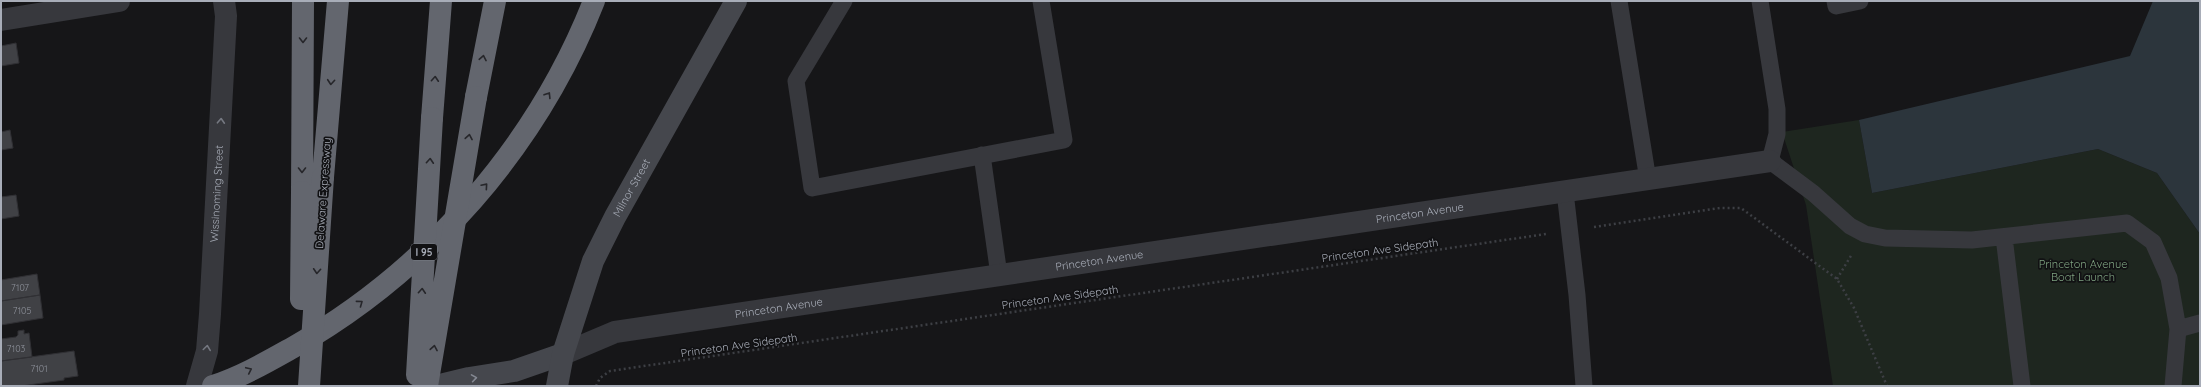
<svg xmlns="http://www.w3.org/2000/svg" width="2201" height="387" viewBox="0 0 2201 387" font-family="Quicksand,sans-serif">
<style>
.green{fill:#1e261f}
.water{fill:#2c353c}
.building{fill:#404145;stroke:#303034}
.lines{fill:none;stroke-linecap:round;stroke-linejoin:round}
.path{stroke:#3d3f44;stroke-width:2.5;stroke-dasharray:2 3;stroke-linecap:butt}
.lane{stroke:#37383d;stroke-width:17}
.street{stroke:#37383d;stroke-width:22}
.secondary{stroke:#45474d;stroke-width:22}
.highway{stroke:#63666e;stroke-width:22}
.highway-bridge{stroke:#63666e;stroke-width:22}
.oneway{stroke:#26262a}
.oneway2{stroke:#757881}
.oneway3{stroke:#858993}
.labels{text-anchor:middle;dominant-baseline:central;stroke-width:3.5;stroke-linejoin:round;paint-order:stroke}
.number-label{font-size:9px;fill:#8e929b}
.shield{fill:#111113;stroke:#7b7e86;stroke-width:1}
.shield-label{font-size:10px;font-weight:bold;fill:#a8adb8}
.street-label{font-size:11px;fill:#a8adb8;stroke:#111113}
.park-label{font-size:11px;fill:#7fa381;stroke:#111113}
</style>
<rect width="100%" height="100%" fill="#161618"/>
<path class="green" d="M 1859,120 L 1872,193 L 2098,149 L 2157,173 L 2200,234 L 2200,386 L 1833,386 L 1806,205 L 1782,132 Z"/>
<path class="water" d="M 2153,1 L 2200,1 L 2200,234 L 2157,173 L 2098,149 L 1872,193 L 1859,120 L 2130,56 Z"/>
<path class="building" d="M 16,43 L 19,63 L 1,66 L 1,46 Z
M 10,130 L 13,148 L 1,150 L 1,132 Z
M 16,195 L 19,216 L 1,219 L 1,197 Z
M 37,274 L 40,295 L 1,301 L 1,280 Z
M 40,295 L 43,318 L 1,325 L 1,301 Z
M 24,330 L 24,334 L 29,333 L 32,357 L 1,361 L 1,339 L 16,337 L 18,335 L 18,331 Z
M 74,351 L 78,376 L 64,378 L 64,380 L 21,386 L 1,386 L 1,361 Z"/>
<g class="lines">
<path class="path" d="M 1594,227 L 1720,208 L 1741,208 L 1837,279 L 1854,308 L 1887,386
M 1837,279 L 1852,254
M 596,386 L 600,378 L 610,371 L 1546,234"/>
<path class="lane" d="M 844,1 L 796,81 L 812,188 L 1064,140 L 1041,1
M 1619,1 L 1648,180
M 1760,1 L 1777,109 L 1777,134 L 1770,161 L 1813,193 L 1850,226 L 1865,234 L 1885,238 L 1972,240 L 2127,223 L 2153,242 L 2169,278 L 2178,329 L 2173,386
M 1835,1 L 1836,6 L 1860,1
M 982,155 L 999,275
M 1565,192 L 1577,295 L 1584,386
M 2004,237 L 2022,386
M 2178,329 L 2200,323"/>
<g class="street">
<path d="M 1,20 L 119,1"/>
<path id="s1" d="M 563,354 L 615,332 L 1770,161"/>
<path id="s2" d="M 197,386 L 207,351 L 210,314 L 226,16 L 224,1"/>
</g>
<g class="secondary">
<path d="M 436,386 L 469,378 L 514,371 L 563,354"/>
<path id="s3" d="M 557,386 L 563,354 L 593,261 L 615,217 L 736,1"/>
</g>
<path class="highway" d="M 476,97 L 495,1
M 432,118 L 441,1
M 323,177 L 338,1
M 302,192 L 303,1
M 213,386 C 241,377 267,362 292,348 C 428,271 537,146 594,1"/>
<path class="highway-bridge" d="M 301,299 L 302,192
M 417,375 L 432,118
M 309,386 L 323,177
M 427,386 L 476,97"/>
</g>
<defs><path id="oneway-chevron" d="M-2-3.5L2.5 0L-2 3.5" fill="none" stroke-width="1.6" stroke-linecap="round" stroke-linejoin="round"/></defs>
<g class="oneway">
<use href="#oneway-chevron" transform="translate(303 40) rotate(90)"/>
<use href="#oneway-chevron" transform="translate(483 58) rotate(-79)"/>
<use href="#oneway-chevron" transform="translate(435 79) rotate(-86)"/>
<use href="#oneway-chevron" transform="translate(331 82) rotate(95)"/>
<use href="#oneway-chevron" transform="translate(548 95) rotate(-58)"/>
<use href="#oneway-chevron" transform="translate(469 137) rotate(-80)"/>
<use href="#oneway-chevron" transform="translate(430 161) rotate(-86)"/>
<use href="#oneway-chevron" transform="translate(302 170) rotate(90)"/>
<use href="#oneway-chevron" transform="translate(485 186) rotate(-49)"/>
<use href="#oneway-chevron" transform="translate(317 271) rotate(94)"/>
<use href="#oneway-chevron" transform="translate(422 291) rotate(-86)"/>
<use href="#oneway-chevron" transform="translate(360 303) rotate(-36)"/>
<use href="#oneway-chevron" transform="translate(434 348) rotate(-80)"/>
<use href="#oneway-chevron" transform="translate(249 370) rotate(-25)"/>
</g>
<g class="oneway2">
<use href="#oneway-chevron" transform="translate(221 121) rotate(-87)"/>
<use href="#oneway-chevron" transform="translate(207 348) rotate(-82)"/>
</g>
<use class="oneway3" href="#oneway-chevron" transform="translate(474 378) rotate(-9)"/>
<g class="labels">
<g class="number-label">
<text x="20" y="287">7107</text>
<text x="22" y="310">7105</text>
<text x="16" y="348">7103</text>
<text x="39" y="368">7101</text>
</g>
<rect class="shield" x="411" y="244" width="26" height="16" rx="3"/>
<g class="shield-label">
<text x="424" y="252">I 95</text>
</g>
<g class="street-label">
<text stroke="none"><textPath href="#s3" startOffset="213">Milnor Street</textPath></text>
<text transform="translate(323 193) rotate(-86)">Delaware Expressway</text>
<text stroke="none"><textPath href="#s2" startOffset="194">Wissinoming Street</textPath></text>
<text stroke="none"><textPath href="#s1" startOffset="870">Princeton Avenue</textPath></text>
<text transform="translate(1380 250) rotate(-8)">Princeton Ave Sidepath</text>
<text stroke="none"><textPath href="#s1" startOffset="546">Princeton Avenue</textPath></text>
<text transform="translate(1060 297) rotate(-8)">Princeton Ave Sidepath</text>
<text stroke="none"><textPath href="#s1" startOffset="222">Princeton Avenue</textPath></text>
<text transform="translate(739 345) rotate(-8)">Princeton Ave Sidepath</text>
</g>
<g class="park-label">
<text x="2083" y="264">Princeton Avenue<tspan x="2083" dy="13">Boat Launch</tspan></text>
</g>
</g>
<rect width="2201" height="387" fill="none" stroke="#a8adb8" stroke-width="4"/>
</svg>
